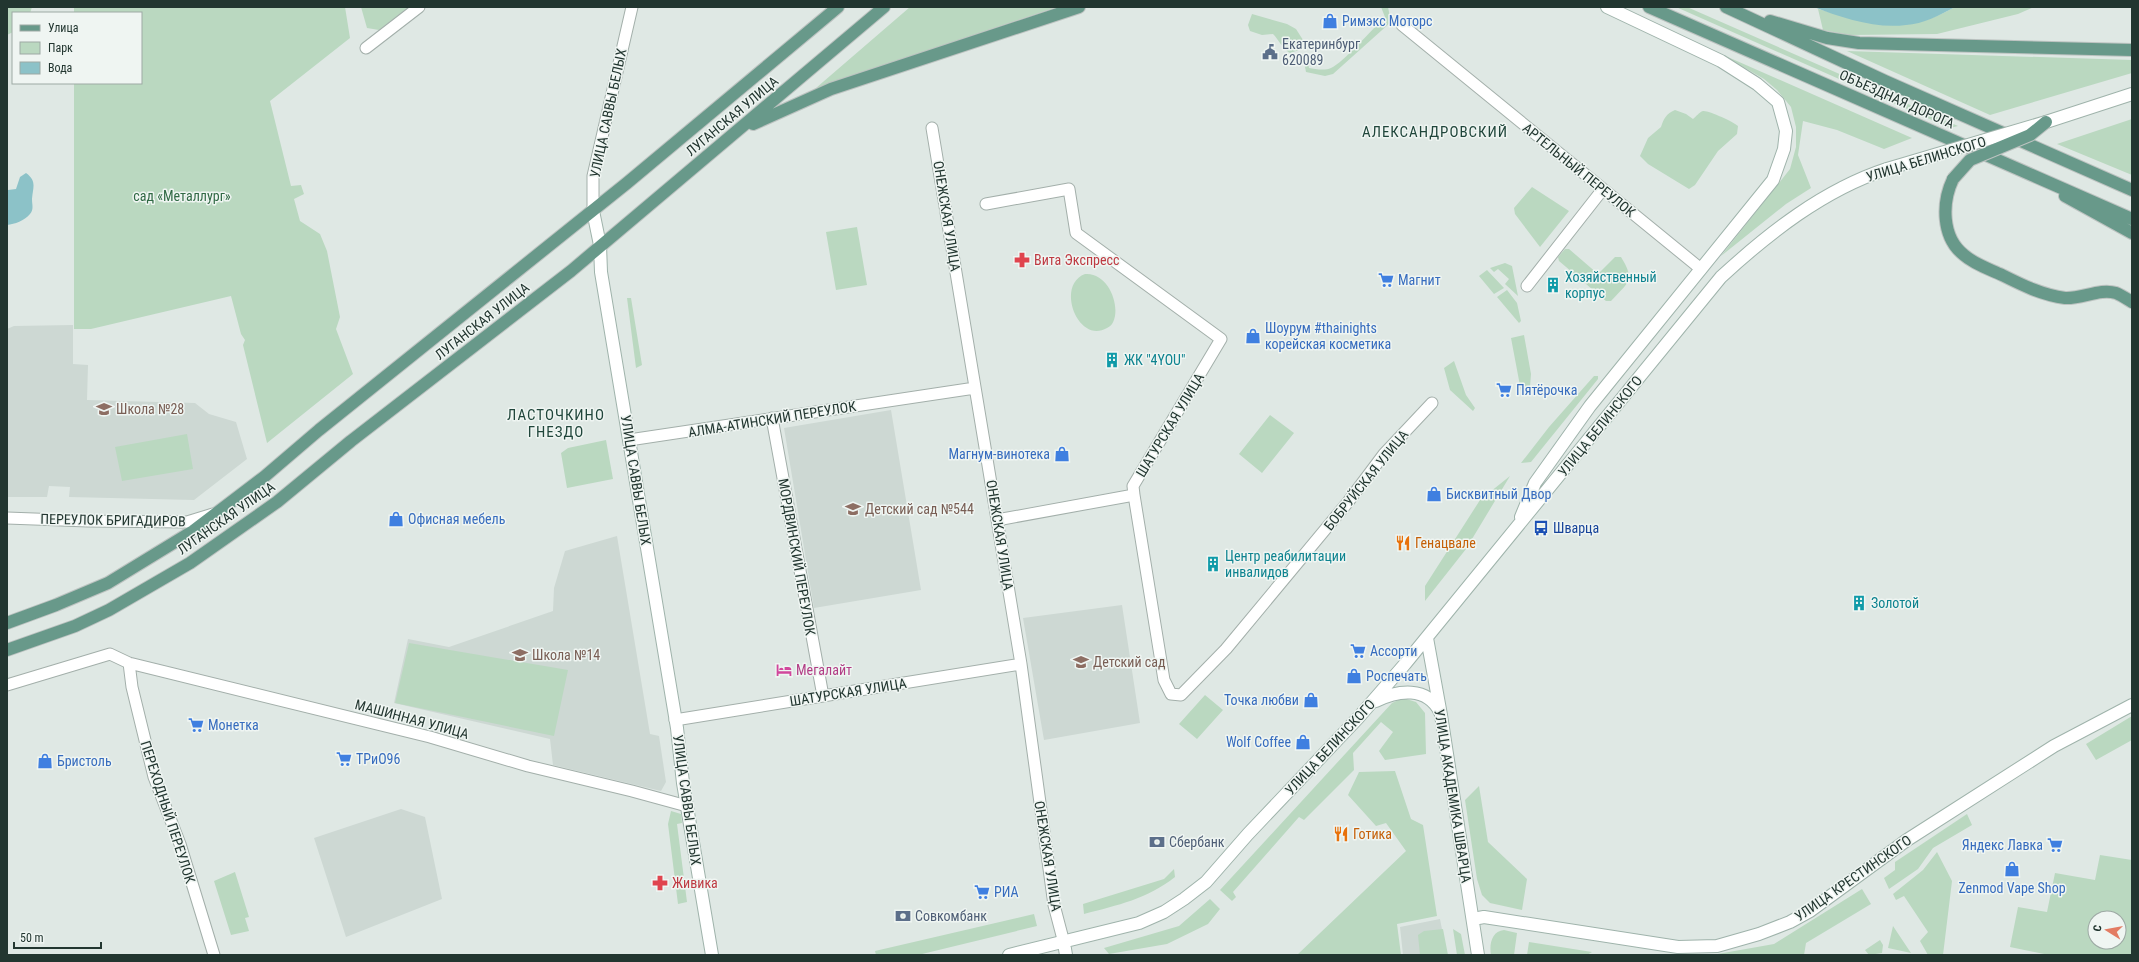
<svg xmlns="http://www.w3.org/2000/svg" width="2139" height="962" viewBox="0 0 2139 962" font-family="'Roboto Condensed',sans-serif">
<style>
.built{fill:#cdd8d3}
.green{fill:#bad8c0;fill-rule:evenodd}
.water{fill:#8cc2c8}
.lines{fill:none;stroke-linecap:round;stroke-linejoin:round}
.street-casing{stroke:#a3afaa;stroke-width:13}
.secondary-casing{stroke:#9fb3ab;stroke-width:14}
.primary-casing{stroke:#bdc3c1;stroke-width:14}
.street{stroke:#fff;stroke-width:11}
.secondary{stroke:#fff;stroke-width:12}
.primary{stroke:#68998a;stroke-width:12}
.secondary-bridge-casing{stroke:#9fb3ab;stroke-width:14;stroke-linecap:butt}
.primary-bridge-casing{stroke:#bdc3c1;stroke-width:14;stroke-linecap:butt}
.secondary-bridge{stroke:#fff;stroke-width:12}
.primary-bridge{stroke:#68998a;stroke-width:12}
.labels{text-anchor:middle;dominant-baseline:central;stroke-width:3;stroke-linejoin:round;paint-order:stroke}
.shop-label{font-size:14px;fill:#366cbe;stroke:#eff5f2;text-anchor:start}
.service-label{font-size:14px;fill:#4e5e75;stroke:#eff5f2;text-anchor:start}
.street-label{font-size:14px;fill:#223630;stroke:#eff5f2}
.park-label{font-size:14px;fill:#306944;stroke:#eff5f2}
.health-label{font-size:14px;fill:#be3a42;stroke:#eff5f2;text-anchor:start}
.culture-label{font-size:14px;fill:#0d838f;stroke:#eff5f2;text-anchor:start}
.education-label{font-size:14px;fill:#785e54;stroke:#eff5f2;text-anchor:start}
.transit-label{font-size:14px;fill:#164399;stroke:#eff5f2;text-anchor:start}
.food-label{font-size:14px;fill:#c56008;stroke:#eff5f2;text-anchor:start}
.hotel-label{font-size:14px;fill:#b23c85;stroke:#eff5f2;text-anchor:start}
.neighbourhood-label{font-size:15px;letter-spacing:1px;fill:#20463b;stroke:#eff5f2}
</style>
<rect width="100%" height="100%" fill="#dfe8e4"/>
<path class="built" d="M 73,325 L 73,364 L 88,365 L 87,400 L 195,403 L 209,414 L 236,422 L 247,459 L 194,500 L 69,497 L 70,487 L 49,486 L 47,497 L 7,497 L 7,329 L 14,326 Z
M 891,410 L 921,590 L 814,608 L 784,428 Z
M 617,536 L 650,734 L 659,736 L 666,782 L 661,791 L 553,765 L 550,739 L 394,703 L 408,639 L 449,647 L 553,611 L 554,588 L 565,551 Z
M 1122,605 L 1140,723 L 1044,740 L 1023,618 Z
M 401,809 L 425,817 L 442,899 L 346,937 L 314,838 Z
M 1440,919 L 1447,955 L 1403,955 L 1400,927 Z"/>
<path class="green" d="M 7,7 L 32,7 L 30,13 L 13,13 L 13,32 L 7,35 Z
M 74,7 L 345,7 L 350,38 L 270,101 L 291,186 L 301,185 L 304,194 L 294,199 L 300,221 L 320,234 L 327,251 L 340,317 L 336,329 L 353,374 L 267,443 L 243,345 L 245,340 L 241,334 L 231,296 L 91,329 L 74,329 L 74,83 L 141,83 L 141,13 L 74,13 Z
M 361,7 L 409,7 L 379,30 L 367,28 Z
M 910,7 L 1057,7 L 816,88 Z
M 1381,7 L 1388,7 L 1391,22 L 1333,74 L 1325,76 L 1306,72 L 1303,57 L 1307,56 L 1309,68 C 1315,69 1325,71 1331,68 C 1343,63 1373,28 1385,17 Z
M 1676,7 L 1687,7 L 1958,126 L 1950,128 Z
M 1955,7 L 2034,7 L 2018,14 L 1937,34 L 1850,35 L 1823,30 L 1818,9 C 1872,23 1902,37 1955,7 Z
M 1252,14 L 1287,24 L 1296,29 L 1303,40 L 1299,50 L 1290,53 C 1283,49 1278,39 1273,34 L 1262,35 L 1250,31 L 1248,25 Z
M 1847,51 L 2132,60 L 2132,73 L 1990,115 Z
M 1721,54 L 1912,138 L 1884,149 L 1837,130 L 1803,121 L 1798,155 L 1811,188 L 1786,204 L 1721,256 L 1790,169 L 1796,147 L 1796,127 L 1791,107 L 1777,90 L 1764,79 Z
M 1675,110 L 1686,114 L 1693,119 C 1696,117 1699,112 1703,111 C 1708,110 1734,122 1738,126 L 1737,134 L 1718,151 L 1695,185 L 1689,189 L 1648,164 L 1640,156 L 1648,138 L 1661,127 C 1664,118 1666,114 1675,110 Z
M 2132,119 L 2132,175 L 2057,144 Z
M 1532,187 L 1569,211 L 1540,247 L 1515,214 L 1514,208 Z
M 857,227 L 867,285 L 836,290 L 826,232 Z
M 1565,249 L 1569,249 L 1598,274 L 1615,257 L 1621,257 C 1636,281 1628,282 1611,301 L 1606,301 L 1559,261 L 1558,257 Z
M 1505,263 L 1512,266 L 1518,296 L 1505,284 L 1509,279 L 1498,269 L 1494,272 L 1490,268 Z
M 1487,270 L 1504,288 L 1494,294 L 1479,276 Z
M 1085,274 C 1105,272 1118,298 1115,316 C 1114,321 1112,326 1107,328 C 1078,345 1055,285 1085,274 Z
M 1507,290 L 1517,303 L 1521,321 L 1519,323 L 1497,297 Z
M 627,298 L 631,298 L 642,365 L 636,368 Z
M 1524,335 L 1531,374 L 1530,387 L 1521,391 L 1511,338 Z
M 1454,361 L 1466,395 L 1475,408 L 1473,411 L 1450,390 L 1444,368 Z
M 1594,376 L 1598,376 L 1598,379 L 1531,462 L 1521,463 L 1549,427 Z
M 1270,415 L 1294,433 L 1262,473 L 1239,454 Z
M 187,434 L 193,469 L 122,481 L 115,447 Z
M 606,440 L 613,479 L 567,488 L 561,453 L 568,448 Z
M 1510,476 L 1466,549 L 1425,601 L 1425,586 L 1480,500 Z
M 409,643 L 568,670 L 554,736 L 395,703 Z
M 1205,695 L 1223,710 L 1197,739 L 1179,724 Z
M 1403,698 L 1416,702 L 1425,713 L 1426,754 L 1385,760 L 1379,751 L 1393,732 L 1381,722 L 1353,753 L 1354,770 L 1304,820 L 1299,817 L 1233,892 L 1236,897 L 1232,901 L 1220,890 L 1392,703 Z
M 2132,716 L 2132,740 L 2096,760 L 2086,744 Z
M 1395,771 L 1411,819 L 1423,825 L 1437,916 L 1397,924 L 1401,955 L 1297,955 L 1406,851 L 1386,823 L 1376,826 L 1348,795 L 1359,772 Z
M 1479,786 L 1488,842 L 1527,879 L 1522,910 L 1490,903 L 1482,895 L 1477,879 L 1465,800 Z
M 671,811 L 681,814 L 682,823 L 677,824 L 687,902 L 678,904 L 668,824 Z
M 1967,814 L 1972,825 L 1933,848 L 1918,869 L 1889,889 L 1884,878 L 1895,870 L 1895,862 Z
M 1937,852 L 1952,881 L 1943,955 L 1928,955 L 1920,941 L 1928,932 L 1904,896 L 1896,900 L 1893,894 L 1923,870 Z
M 2100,855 L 2132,860 L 2132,955 L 2049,955 L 2010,947 L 2018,907 L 2047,912 L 2055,873 L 2095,880 ZM 2095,918 L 2119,918 L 2119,942 L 2095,942 Z
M 1174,869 L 1175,877 C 1147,899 1118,905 1084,914 L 1083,904 L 1164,879 Z
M 235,872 L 249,917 L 245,918 L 249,931 L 231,935 L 214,881 Z
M 1862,889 L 1871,904 L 1806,943 L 1804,955 L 1712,955 L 1774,944 Z
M 1210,899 L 1220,909 L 1208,924 L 1167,944 L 1109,954 L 1104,948 L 1179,926 Z
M 1034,914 L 1037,926 L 918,955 L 876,955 L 875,951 Z
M 1893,926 L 1911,953 L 1888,948 Z
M 1443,929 L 1448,955 L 1420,955 L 1418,935 L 1424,931 Z
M 1453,929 L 1461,934 L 1465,955 L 1457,955 Z
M 1504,930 L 1517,933 L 1514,955 L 1491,955 C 1489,944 1492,931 1504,930 Z
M 1880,940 L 1883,945 L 1882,953 L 1869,955 L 1865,950 Z
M 1529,942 L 1592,952 L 1587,955 L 1527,955 Z"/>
<path class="water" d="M 1814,7 L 1955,7 C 1940,15 1923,24 1906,25 C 1876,29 1842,18 1814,7 Z
M 26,173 C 37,181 33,187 32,199 C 32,205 34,209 30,214 C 24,221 15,224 7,225 L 7,188 L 8,190 L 16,189 L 20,177 Z"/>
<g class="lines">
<defs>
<path id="street" d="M 1402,25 L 1701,269
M 366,48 L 419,7
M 932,128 L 1021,664 L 1054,905 L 1064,943
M 986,204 L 1069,189 L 1076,233 L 1221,339 L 1133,486 L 1134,495 L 997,520
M 593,211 L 593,176 L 632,7
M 1527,286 L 1603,189
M 772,418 L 823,696
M 629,440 L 975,388
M 1134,495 L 1164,680 L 1171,694 L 1181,695 L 1226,649 L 1348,502 L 1384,454 L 1432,403
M 7,518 L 88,521 L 187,522 L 213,514
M 129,663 L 132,687 L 154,777 L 180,844 L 214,955
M 7,685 L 110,654 L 129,663 L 430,737 L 528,766 L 632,791 L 687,806
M 675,720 L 1021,664"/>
<path id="secondary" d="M 2046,122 L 2132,94
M 593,211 L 600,245 L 601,272 L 677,728 L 683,783 L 712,955
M 1521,517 L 1535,483 L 1590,406 L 1773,180 L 1784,149 L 1786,131 L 1778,102 L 1757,84 L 1721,61 L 1607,7
M 1427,638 L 1441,715 L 1478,955
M 1376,701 C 1398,690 1427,686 1440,712
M 1473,919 L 1484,917 L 1678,947 L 1717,946 L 1759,934 L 1790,922 L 1810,911 L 1907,840 L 2054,746 L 2132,705
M 1064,943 L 1066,955
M 1009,955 L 1139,923 L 1164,912 L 1184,899 L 1206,882 L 1248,834 L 1358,718 L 1405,664 L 1721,277 C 1769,233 1823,190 1887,169"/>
<path id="primary" d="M 1649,7 L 2132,219
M 1726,7 L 1885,81 L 2132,190
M 1770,21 L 1827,38 L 1859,43 L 2132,50
M 753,124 L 831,89 L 1079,7
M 1953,179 C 1942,202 1941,237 1964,255 C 1974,264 1989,269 2002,275 C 2022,285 2042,295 2065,298 C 2082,299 2100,288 2116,293 C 2121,295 2127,299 2132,302
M 2065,196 L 2132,233
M 7,623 L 56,605 L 108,583 L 193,531 L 264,477 L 319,430 L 627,183 L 838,7
M 7,650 L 75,626 L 109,610 L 190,563 L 277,502 L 351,441 L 571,271 L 884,7"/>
</defs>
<use href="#street" class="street-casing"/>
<use href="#secondary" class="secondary-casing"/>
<use href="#primary" class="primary-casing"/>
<use href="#street" class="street"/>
<use href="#secondary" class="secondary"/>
<use href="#primary" class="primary"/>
<defs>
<path id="secondary-bridge" d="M 1887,169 L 2046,122"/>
<path id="primary-bridge" d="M 1953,179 L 1970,160 L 2030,135 L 2046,122"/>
</defs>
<use href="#secondary-bridge" class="secondary-bridge-casing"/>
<use href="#primary-bridge" class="primary-bridge-casing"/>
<use href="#secondary-bridge" class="secondary-bridge"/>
<use href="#primary-bridge" class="primary-bridge"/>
</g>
<defs>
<symbol id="shop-bare" viewBox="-9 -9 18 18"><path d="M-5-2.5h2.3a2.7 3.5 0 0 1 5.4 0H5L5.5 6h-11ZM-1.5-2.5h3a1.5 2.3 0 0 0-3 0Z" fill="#3f7fe0" stroke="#eff5f2" stroke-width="2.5" paint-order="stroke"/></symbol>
<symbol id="civic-bare" viewBox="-9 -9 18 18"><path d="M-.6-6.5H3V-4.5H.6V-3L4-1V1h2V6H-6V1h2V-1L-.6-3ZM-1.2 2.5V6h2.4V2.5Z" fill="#5c6f8a" stroke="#eff5f2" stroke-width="2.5" paint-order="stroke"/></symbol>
<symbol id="pharmacy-bare" viewBox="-9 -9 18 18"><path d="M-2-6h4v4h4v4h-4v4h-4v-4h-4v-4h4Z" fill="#e0444e" stroke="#eff5f2" stroke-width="2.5" paint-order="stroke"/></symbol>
<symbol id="supermarket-bare" viewBox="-9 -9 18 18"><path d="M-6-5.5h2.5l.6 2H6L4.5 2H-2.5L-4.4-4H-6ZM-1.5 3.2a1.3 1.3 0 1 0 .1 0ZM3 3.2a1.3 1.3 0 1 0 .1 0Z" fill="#3f7fe0" stroke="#eff5f2" stroke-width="2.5" paint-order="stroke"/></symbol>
<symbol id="building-bare" viewBox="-9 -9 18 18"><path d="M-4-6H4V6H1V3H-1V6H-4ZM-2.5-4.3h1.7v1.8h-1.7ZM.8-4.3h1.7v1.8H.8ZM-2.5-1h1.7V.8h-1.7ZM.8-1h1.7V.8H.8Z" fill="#0f9aa8" stroke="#eff5f2" stroke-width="2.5" paint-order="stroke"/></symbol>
<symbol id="school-bare" viewBox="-9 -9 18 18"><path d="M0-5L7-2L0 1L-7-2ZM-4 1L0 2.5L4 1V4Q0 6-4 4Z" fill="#8d6e63" stroke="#eff5f2" stroke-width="2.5" paint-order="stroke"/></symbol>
<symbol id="bus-bare" viewBox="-9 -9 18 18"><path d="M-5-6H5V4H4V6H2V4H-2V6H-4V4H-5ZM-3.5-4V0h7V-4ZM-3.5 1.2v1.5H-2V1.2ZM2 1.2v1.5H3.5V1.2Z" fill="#1a4fb4" stroke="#eff5f2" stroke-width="2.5" paint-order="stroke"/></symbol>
<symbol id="restaurant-bare" viewBox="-9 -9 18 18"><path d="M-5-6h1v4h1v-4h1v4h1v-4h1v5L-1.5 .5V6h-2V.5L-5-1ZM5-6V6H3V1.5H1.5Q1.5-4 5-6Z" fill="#e8710a" stroke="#eff5f2" stroke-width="2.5" paint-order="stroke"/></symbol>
<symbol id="hotel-bare" viewBox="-9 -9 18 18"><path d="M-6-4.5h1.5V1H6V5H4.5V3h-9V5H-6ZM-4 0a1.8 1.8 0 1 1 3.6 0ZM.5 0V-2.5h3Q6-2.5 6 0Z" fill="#d1479c" stroke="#eff5f2" stroke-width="2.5" paint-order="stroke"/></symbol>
<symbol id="bank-bare" viewBox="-9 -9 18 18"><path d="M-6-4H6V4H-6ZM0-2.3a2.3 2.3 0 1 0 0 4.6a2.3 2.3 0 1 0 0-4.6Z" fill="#5c6f8a" stroke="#eff5f2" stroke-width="2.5" paint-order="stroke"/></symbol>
</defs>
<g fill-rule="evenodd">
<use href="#shop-bare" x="1319" y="10" width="22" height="22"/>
<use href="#civic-bare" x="1259" y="41" width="22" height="22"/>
<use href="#pharmacy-bare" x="1011" y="249" width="22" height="22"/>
<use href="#supermarket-bare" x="1375" y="269" width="22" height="22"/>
<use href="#building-bare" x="1542" y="274" width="22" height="22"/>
<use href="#shop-bare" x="1242" y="325" width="22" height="22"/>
<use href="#building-bare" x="1101" y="349" width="22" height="22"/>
<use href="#supermarket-bare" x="1493" y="379" width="22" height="22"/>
<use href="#school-bare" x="93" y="398" width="22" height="22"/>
<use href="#shop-bare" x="1051" y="443" width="22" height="22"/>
<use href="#shop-bare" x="1423" y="483" width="22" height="22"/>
<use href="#school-bare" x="842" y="498" width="22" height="22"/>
<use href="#shop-bare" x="385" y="508" width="22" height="22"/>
<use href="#bus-bare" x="1530" y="517" width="22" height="22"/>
<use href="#restaurant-bare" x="1392" y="532" width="22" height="22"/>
<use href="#building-bare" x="1202" y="553" width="22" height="22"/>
<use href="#building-bare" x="1848" y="592" width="22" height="22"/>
<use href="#supermarket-bare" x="1347" y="640" width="22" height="22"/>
<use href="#school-bare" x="509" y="644" width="22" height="22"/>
<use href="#school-bare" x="1070" y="651" width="22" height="22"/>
<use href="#hotel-bare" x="773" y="659" width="22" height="22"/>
<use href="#shop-bare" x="1343" y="665" width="22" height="22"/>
<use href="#shop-bare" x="1300" y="689" width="22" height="22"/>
<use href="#supermarket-bare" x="185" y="714" width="22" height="22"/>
<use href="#shop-bare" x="1292" y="731" width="22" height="22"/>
<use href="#supermarket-bare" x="333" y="748" width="22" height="22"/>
<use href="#shop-bare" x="34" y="750" width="22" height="22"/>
<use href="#restaurant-bare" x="1330" y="823" width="22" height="22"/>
<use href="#bank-bare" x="1146" y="831" width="22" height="22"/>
<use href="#supermarket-bare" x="2044" y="834" width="22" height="22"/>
<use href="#shop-bare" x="2001" y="858" width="22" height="22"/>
<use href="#pharmacy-bare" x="649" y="872" width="22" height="22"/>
<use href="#supermarket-bare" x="971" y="881" width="22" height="22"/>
<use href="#bank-bare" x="892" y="905" width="22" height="22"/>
</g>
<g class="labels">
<g class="shop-label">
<text x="1342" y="21">Римэкс Моторс</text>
<text x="1398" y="280">Магнит</text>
<text x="1265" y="328">Шоурум #thainights<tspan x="1265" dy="16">корейская косметика</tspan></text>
<text x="1516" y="390">Пятёрочка</text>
<text x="1050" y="454" text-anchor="end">Магнум-винотека</text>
<text x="1446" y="494">Бисквитный Двор</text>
<text x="408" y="519">Офисная мебель</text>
<text x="1370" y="651">Ассорти</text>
<text x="1366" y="676">Роспечать</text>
<text x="1299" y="700" text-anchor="end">Точка любви</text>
<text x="208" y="725">Монетка</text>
<text x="1291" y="742" text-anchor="end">Wolf Coffee</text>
<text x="356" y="759">ТРиО96</text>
<text x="57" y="761">Бристоль</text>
<text x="2043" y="845" text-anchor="end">Яндекс Лавка</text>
<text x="2012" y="888" text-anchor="middle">Zenmod Vape Shop</text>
<text x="994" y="892">РИА</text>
</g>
<g class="service-label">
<text x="1282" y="44">Екатеринбург<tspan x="1282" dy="16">620089</tspan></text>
<text x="1169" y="842">Сбербанк</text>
<text x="915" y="916">Совкомбанк</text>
</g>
<g class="street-label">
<text transform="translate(1897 99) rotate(24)">ОБЪЕЗДНАЯ ДОРОГА</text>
<text transform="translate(608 113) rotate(-78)">УЛИЦА САВВЫ БЕЛЫХ</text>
<text transform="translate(732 116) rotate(-40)">ЛУГАНСКАЯ УЛИЦА</text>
<text transform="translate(1926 159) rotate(-17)">УЛИЦА БЕЛИНСКОГО</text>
<text transform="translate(1579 170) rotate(39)">АРТЕЛЬНЫЙ ПЕРЕУЛОК</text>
<text transform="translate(947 216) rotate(81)">ОНЕЖСКАЯ УЛИЦА</text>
<text transform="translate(482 321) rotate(-38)">ЛУГАНСКАЯ УЛИЦА</text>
<text transform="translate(772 419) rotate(-9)">АЛМА-АТИНСКИЙ ПЕРЕУЛОК</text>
<text transform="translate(1170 425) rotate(-59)">ШАТУРСКАЯ УЛИЦА</text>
<text transform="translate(1600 426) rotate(-51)">УЛИЦА БЕЛИНСКОГО</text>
<text transform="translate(636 480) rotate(81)">УЛИЦА САВВЫ БЕЛЫХ</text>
<text transform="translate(1366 480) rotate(-51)">БОБРУЙСКАЯ УЛИЦА</text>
<text transform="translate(226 518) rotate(-35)">ЛУГАНСКАЯ УЛИЦА</text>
<text transform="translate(113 520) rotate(1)">ПЕРЕУЛОК БРИГАДИРОВ</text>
<text transform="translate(1000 535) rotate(81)">ОНЕЖСКАЯ УЛИЦА</text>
<text transform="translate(797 557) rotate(80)">МОРДВИНСКИЙ ПЕРЕУЛОК</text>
<text transform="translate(848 692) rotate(-9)">ШАТУРСКАЯ УЛИЦА</text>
<text transform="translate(412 719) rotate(15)">МАШИННАЯ УЛИЦА</text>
<text transform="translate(1330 747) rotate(-47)">УЛИЦА БЕЛИНСКОГО</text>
<text transform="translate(1453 796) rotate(81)">УЛИЦА АКАДЕМИКА ШВАРЦА</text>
<text transform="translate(687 800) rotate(82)">УЛИЦА САВВЫ БЕЛЫХ</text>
<text transform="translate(168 812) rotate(72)">ПЕРЕХОДНЫЙ ПЕРЕУЛОК</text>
<text transform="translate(1048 856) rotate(81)">ОНЕЖСКАЯ УЛИЦА</text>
<text transform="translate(1853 878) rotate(-35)">УЛИЦА КРЕСТИНСКОГО</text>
</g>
<g class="park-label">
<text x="182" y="196">сад «Металлург»</text>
</g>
<g class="health-label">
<text x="1034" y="260">Вита Экспресс</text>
<text x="672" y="883">Живика</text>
</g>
<g class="culture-label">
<text x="1565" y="277">Хозяйственный<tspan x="1565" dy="16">корпус</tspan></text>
<text x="1124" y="360">ЖК "4YOU"</text>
<text x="1225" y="556">Центр реабилитации<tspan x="1225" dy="16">инвалидов</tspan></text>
<text x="1871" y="603">Золотой</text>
</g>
<g class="education-label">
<text x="116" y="409">Школа №28</text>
<text x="865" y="509">Детский сад №544</text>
<text x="532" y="655">Школа №14</text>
<text x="1093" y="662">Детский сад</text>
</g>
<g class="transit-label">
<text x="1553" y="528">Шварца</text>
</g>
<g class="food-label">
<text x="1415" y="543">Генацвале</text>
<text x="1353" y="834">Готика</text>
</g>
<g class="hotel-label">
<text x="796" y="670">Мегалайт</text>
</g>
<g class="neighbourhood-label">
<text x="1435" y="132">АЛЕКСАНДРОВСКИЙ</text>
<text x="556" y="415">ЛАСТОЧКИНО<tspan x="556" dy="17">ГНЕЗДО</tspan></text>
</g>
</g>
<rect width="2139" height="962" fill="none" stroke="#223630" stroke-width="16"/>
<rect x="12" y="12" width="130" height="72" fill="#eff5f2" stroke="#9da9a4"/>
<rect x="20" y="25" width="20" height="6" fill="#68998a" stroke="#9da9a4"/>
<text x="48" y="32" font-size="12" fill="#223630">Улица</text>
<rect x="20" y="42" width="20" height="12" fill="#bad8c0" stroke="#9da9a4"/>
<text x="48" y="52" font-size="12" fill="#223630">Парк</text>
<rect x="20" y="62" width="20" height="12" fill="#8cc2c8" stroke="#9da9a4"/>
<text x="48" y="72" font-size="12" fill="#223630">Вода</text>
<g transform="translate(2107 930) rotate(281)"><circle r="19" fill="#eff5f2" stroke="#9da9a4"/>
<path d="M0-3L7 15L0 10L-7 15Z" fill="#e37c63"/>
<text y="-6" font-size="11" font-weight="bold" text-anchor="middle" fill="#223630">С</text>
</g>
<path d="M14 942v6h87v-6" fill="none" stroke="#223630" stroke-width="2"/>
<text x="20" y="942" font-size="12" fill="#223630" stroke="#eff5f2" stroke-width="3" paint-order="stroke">50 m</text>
</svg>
